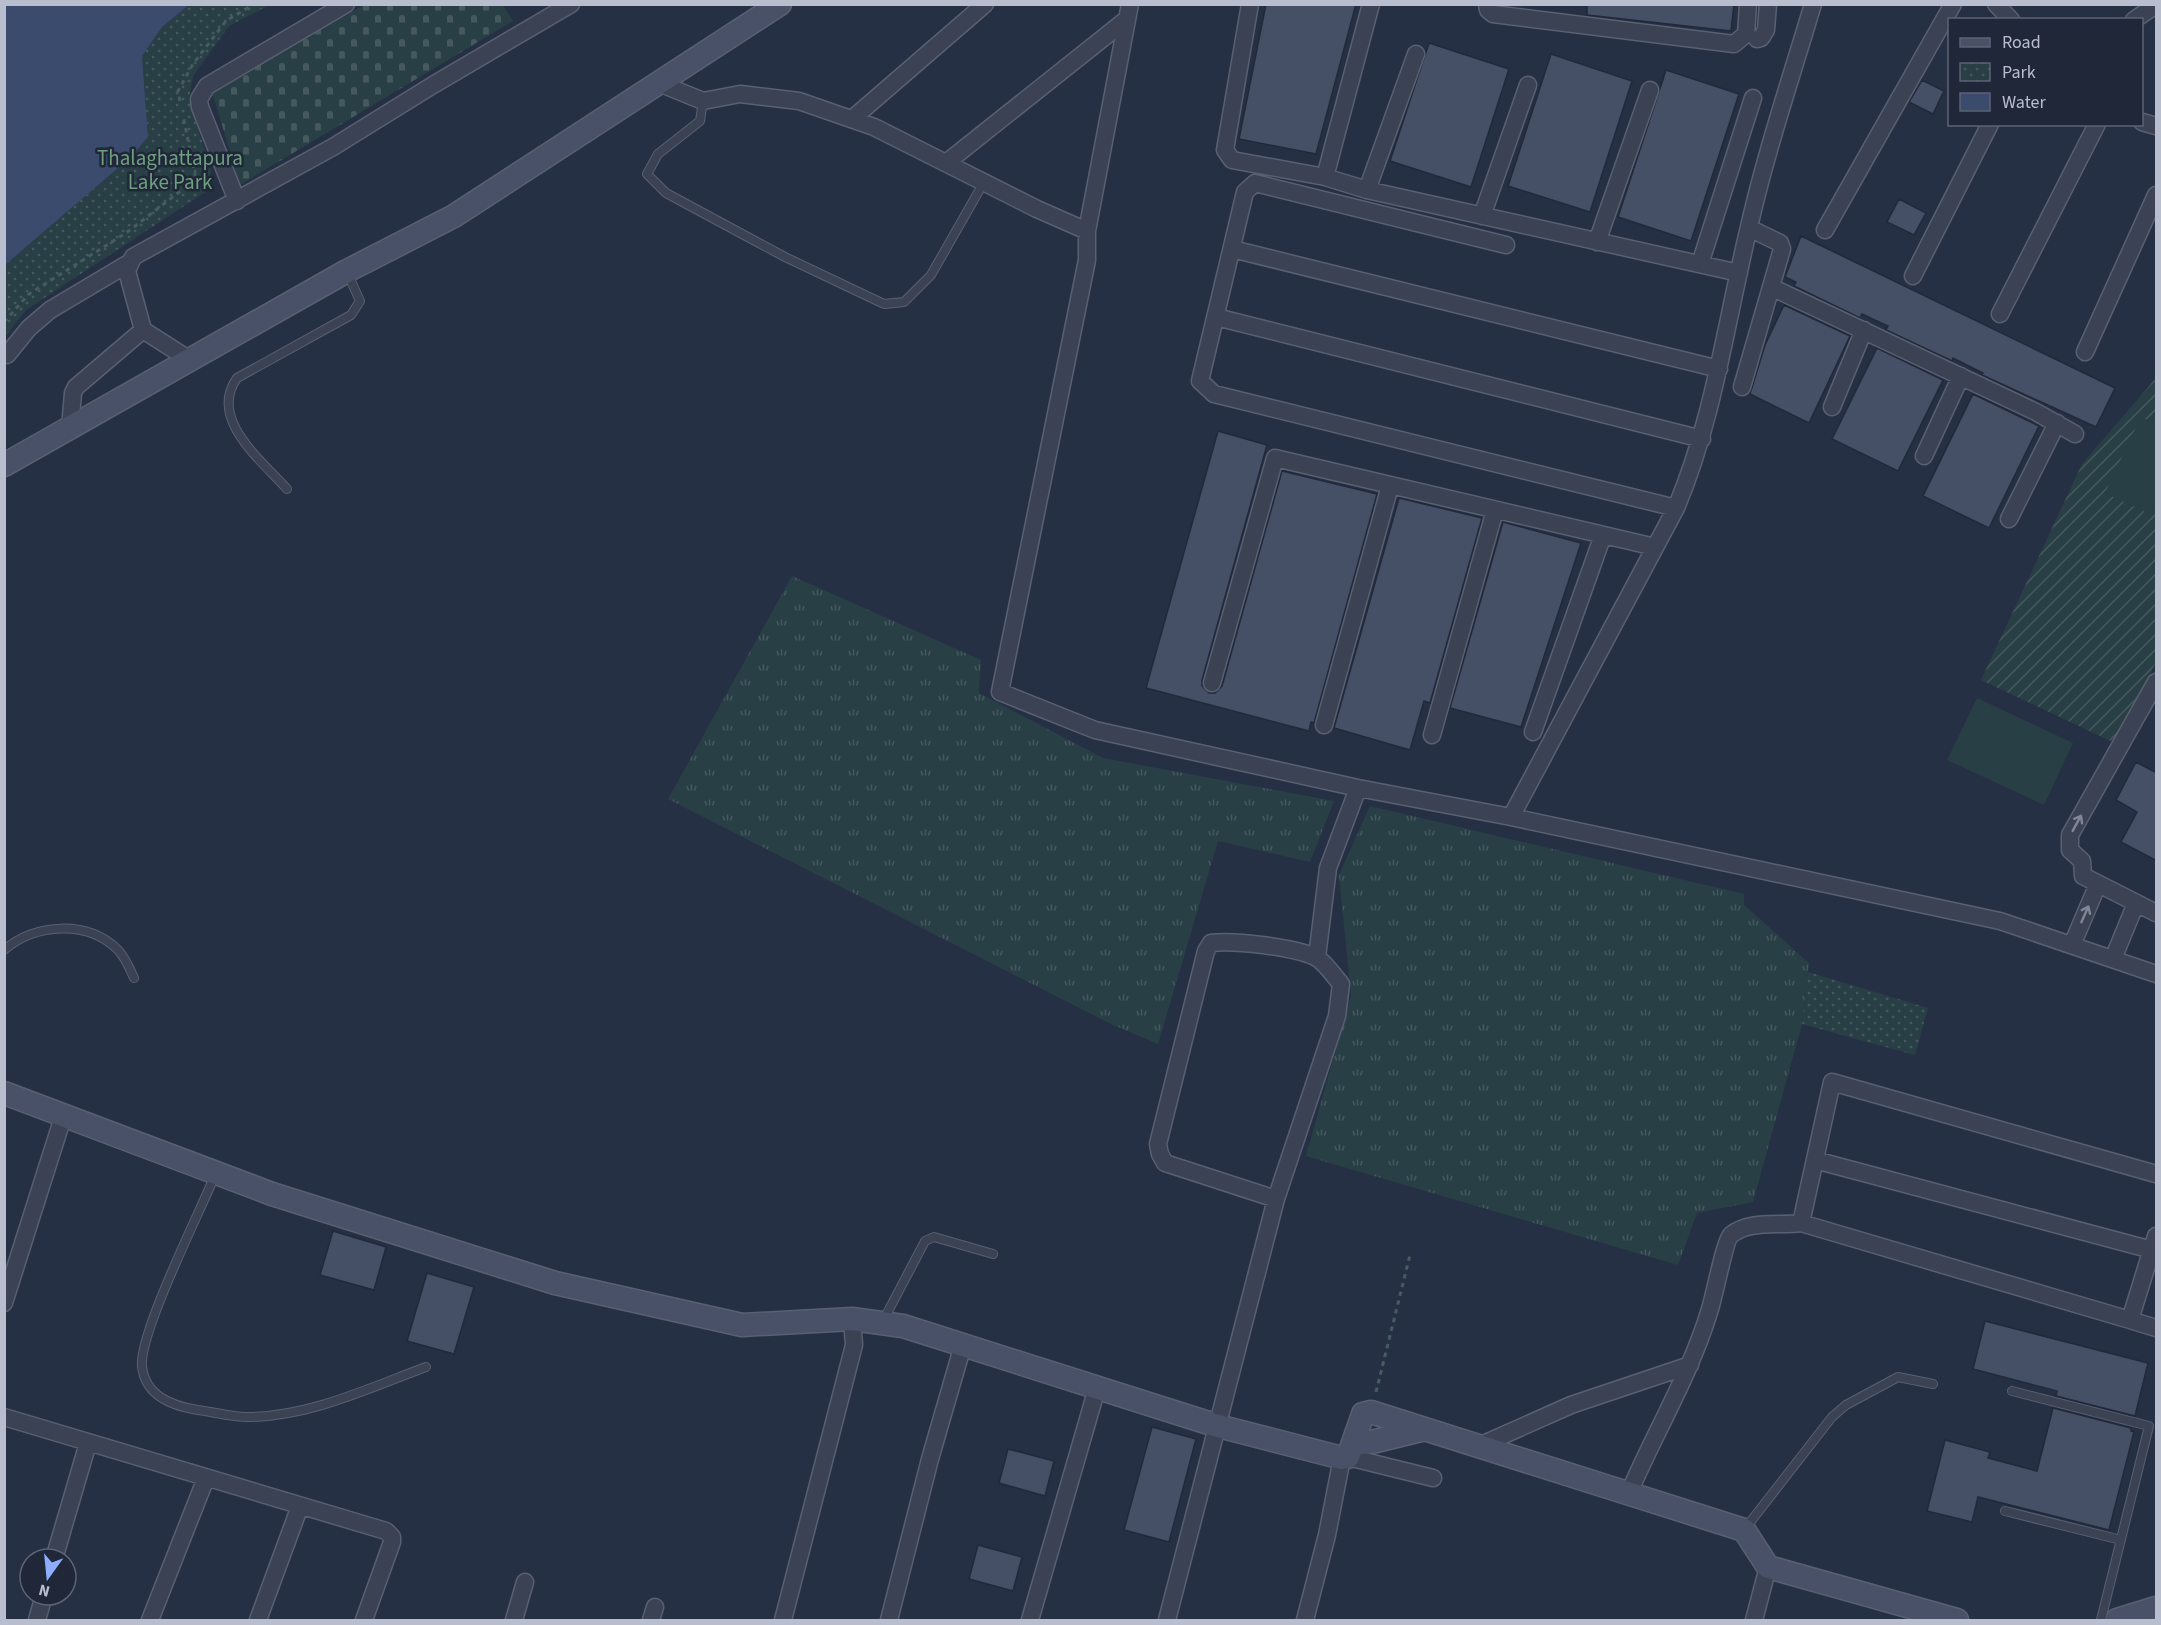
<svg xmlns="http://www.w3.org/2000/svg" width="2161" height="1625" viewBox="0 0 2161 1625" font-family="'Source Sans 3',sans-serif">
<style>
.grass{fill:url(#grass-tufts)}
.cemetery{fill:url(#cemetery-stones)}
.park{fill:url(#park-dots)}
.garden{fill:url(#garden-furrows)}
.pitch{fill:#283f45}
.water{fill:#3b4b6d}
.building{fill:#454f66;stroke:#21293b;stroke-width:1.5}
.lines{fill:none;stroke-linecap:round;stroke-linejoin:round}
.lane-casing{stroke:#596071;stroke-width:10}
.street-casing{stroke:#596071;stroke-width:19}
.secondary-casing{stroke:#596071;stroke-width:25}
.path{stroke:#475c61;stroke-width:3;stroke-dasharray:4.5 4.5;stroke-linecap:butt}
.lane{stroke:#3b4253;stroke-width:8}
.street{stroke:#3b4253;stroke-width:16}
.secondary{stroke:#485167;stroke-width:22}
.oneway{stroke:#808696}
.labels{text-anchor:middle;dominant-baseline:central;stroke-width:5;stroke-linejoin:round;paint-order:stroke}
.park-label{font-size:21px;fill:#6e9f7f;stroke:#1f2739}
</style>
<defs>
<pattern id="grass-tufts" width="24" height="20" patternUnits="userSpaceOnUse" patternTransform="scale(1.5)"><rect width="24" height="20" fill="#283f45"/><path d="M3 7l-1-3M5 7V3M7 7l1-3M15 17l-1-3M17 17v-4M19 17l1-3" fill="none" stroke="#45595f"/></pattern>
<pattern id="cemetery-stones" width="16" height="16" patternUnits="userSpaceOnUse" patternTransform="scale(1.5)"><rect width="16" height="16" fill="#283f45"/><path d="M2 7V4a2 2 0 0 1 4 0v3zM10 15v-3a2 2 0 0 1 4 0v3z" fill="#45595f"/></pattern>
<pattern id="park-dots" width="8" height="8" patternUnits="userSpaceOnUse" patternTransform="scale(1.5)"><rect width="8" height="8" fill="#283f45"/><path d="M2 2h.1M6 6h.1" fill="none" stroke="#45595f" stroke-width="1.8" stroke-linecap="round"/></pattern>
<pattern id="garden-furrows" width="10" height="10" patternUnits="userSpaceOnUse" patternTransform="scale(1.5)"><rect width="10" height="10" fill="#283f45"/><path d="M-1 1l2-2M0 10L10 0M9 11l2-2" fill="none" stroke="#45595f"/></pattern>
</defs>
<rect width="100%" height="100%" fill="#263044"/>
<path class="grass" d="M 792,576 L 981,660 L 979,693 L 1103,758 L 1334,801 L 1310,862 L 1218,841 L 1158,1044 L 1109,1023 L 668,799 Z
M 1370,806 L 1744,894 L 1744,905 L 1809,963 L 1802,1024 L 1753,1202 L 1697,1213 L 1678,1265 L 1306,1156 L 1351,995 L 1339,875 Z"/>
<path class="cemetery" d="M 364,5 L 503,5 L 513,21 L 240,185 L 212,92 Z"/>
<path class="park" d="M 189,5 L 269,5 L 229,26 L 193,76 L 189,99 L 211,170 L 207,191 L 26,310 L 5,337 L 5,265 L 132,156 L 148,137 L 142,56 L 162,27 Z
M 1808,972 L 1928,1008 L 1915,1055 L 1802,1024 Z"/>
<path class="garden" d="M 2156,378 L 2156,662 L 2115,743 L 1981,680 L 2082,464 Z"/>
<path class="pitch" d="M 2141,417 L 2156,424 L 2156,506 L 2152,515 L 2105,493 Z
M 1977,698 L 2073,743 L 2044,805 L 1947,760 Z"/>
<path class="water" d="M 5,4 L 189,5 L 162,27 L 142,56 L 148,137 L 132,156 L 5,265 Z"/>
<path class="building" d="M 1266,4 L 1356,4 L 1316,154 L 1239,139 Z
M 1587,4 L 1734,4 L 1731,31 L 1587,15 Z
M 1429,43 L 1509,69 L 1471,187 L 1390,161 Z
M 1551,54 L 1632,81 L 1590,212 L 1508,186 Z
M 1666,70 L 1739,94 L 1691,241 L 1618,217 Z
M 1922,80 L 1944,91 L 1933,114 L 1909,102 Z
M 1899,199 L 1926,213 L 1914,235 L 1887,222 Z
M 1801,236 L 2115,388 L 2096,427 L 1982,375 L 1983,373 L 1953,358 L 1952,361 L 1886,330 L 1888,326 L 1862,314 L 1860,318 L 1794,286 L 1796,282 L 1785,277 Z
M 1784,305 L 1850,336 L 1809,423 L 1750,394 L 1765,345 Z
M 1877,348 L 1943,380 L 1898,471 L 1832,439 Z
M 1973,394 L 2039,426 L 1989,528 L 1923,496 Z
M 1218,431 L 1267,445 L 1202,680 L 1202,686 L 1209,693 L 1215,693 L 1222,686 L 1282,471 L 1377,494 L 1314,723 L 1311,722 L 1309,731 L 1146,688 Z
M 1399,498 L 1482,518 L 1430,703 L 1424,701 L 1410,750 L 1334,728 Z
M 1503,522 L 1581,543 L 1521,727 L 1450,708 Z
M 2136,762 L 2157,773 L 2157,861 L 2121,842 L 2137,812 L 2116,800 Z
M 333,1231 L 386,1247 L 374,1290 L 320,1275 Z
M 427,1273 L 474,1287 L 454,1354 L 407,1341 Z
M 1985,1321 L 2148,1363 L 2135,1416 L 2056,1396 L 2057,1391 L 1973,1369 Z
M 2053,1408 L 2131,1428 L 2131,1431 L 2134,1432 L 2109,1530 L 1978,1497 L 1972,1522 L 1927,1511 L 1945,1440 L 1990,1452 L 1988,1458 L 2037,1471 Z
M 1152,1427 L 1196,1439 L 1169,1542 L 1124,1530 Z
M 1008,1449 L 1054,1461 L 1045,1496 L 999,1483 Z
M 978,1545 L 1022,1557 L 1013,1591 L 969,1579 Z"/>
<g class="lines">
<defs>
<path id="lane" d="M 703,101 L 700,121 L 658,154 L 647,174 L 666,193 L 785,257 L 884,304 L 904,302 L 931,275 L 984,182
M 287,489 C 261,460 208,419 237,378 L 351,315 L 360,301 L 347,272
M 4,950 C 36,923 88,920 118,950 C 125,957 130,969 134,978
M 215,1175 C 200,1212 139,1333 142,1366 C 145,1396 172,1406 198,1410 C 214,1412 231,1417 247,1417 C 309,1417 369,1388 426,1367
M 883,1321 L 925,1241 L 934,1237 L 993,1254
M 2012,1391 L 2149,1426 L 2101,1620
M 2005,1511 L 2121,1540
M 1744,1530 L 1832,1417 L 1846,1405 L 1898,1377 L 1933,1384"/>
<path id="street" d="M 1250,4 L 1225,150 L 1232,160 L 1325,177 L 1367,190 L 1739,273
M 1487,4 L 1488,10 L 1493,14 L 1734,44 L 1746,34 L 1748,4
M 1996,4 L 2011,20
M 2134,20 L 2156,5
M 1757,39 L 1761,38 L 1766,30 L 1768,4
M 659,83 L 703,101 L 740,94 L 799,101 L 874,127 L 1037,209 L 1087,231 L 1087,260 L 1000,692 L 1095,730 L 1358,788 L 1511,817 L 2000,921 L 2156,974
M 852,119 L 985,4
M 2142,122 L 2156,126
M 946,163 L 1127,19
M 1325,177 L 1371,4
M 1367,190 L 1416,54
M 237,201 L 200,107 L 199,99 L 207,86 L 346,4
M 1482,216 L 1528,85
M 1825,230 L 1953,4
M 1087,231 L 1130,4
M 1597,242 L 1650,90
M 1506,245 L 1255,183 L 1245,192 L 1200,381 L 1214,394 L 1676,508
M 1232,249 L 1719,369
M 1700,264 L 1753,98
M 1913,276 L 1990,124
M 1771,287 L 2036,412 L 2075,434
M 2000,314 L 2097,124
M 1216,317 L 1702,439
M 143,330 L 190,360
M 2085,352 L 2156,195
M 7,355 L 29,328 L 50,310 L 129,263
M 1742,387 L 1782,249 L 1780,243 L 1749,228
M 1832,407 L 1864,330
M 70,427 L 73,393 L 76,387 L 143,330 L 127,271 L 133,257 L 333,147 L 433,85 L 571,4
M 1924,456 L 1961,376
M 2009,519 L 2057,423
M 2156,682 L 2070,835 L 2070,850 L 2082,861 L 2083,876 L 2156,913
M 1212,683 L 1275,458 L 1655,547
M 1324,725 L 1390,486
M 1533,732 L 1603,535
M 1432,735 L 1495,510
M 1511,817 L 1676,508 C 1714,418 1726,322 1749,227 C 1766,152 1791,78 1813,4
M 2072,945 L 2098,884
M 1317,957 L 1328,868 L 1358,788
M 2113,959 L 2136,903
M 1815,1160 L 2152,1250
M 2156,1174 L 1832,1082 L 1801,1223 L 2130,1320 L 2156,1236
M 4,1303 L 64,1114
M 2130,1320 L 2156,1328
M 4,1417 L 386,1531 L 392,1537 L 392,1542 L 364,1620
M 1479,1446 L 1571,1405 L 1690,1365
M 1348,1457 L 1433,1478
M 1629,1493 C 1655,1432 1691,1373 1710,1309 C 1714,1297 1725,1240 1731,1235 C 1749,1220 1778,1226 1801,1223
M 54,1559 L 88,1443
M 37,1620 L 44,1595
M 150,1620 L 206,1478
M 258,1620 L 300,1506
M 514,1620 L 525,1582
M 651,1620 L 655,1607
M 783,1620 L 854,1345 L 852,1319
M 889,1620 L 930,1459 L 963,1345
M 1030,1620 L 1097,1388
M 1167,1620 L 1276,1199 L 1337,1016 L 1341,984 C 1334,976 1324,961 1315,957 C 1293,947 1234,940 1211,943 L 1206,951 L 1158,1144 L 1160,1154 L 1165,1163 L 1276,1199
M 1305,1620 L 1327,1535 L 1342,1458
M 1754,1620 L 1768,1567"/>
<path id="secondary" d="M 4,465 L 347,271 L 454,216 L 780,4
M 4,1093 L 272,1194 L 555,1283 L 742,1325 L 852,1319 L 903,1326 L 1218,1426 L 1342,1458 L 1348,1457 L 1363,1414 L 1371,1412 L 1744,1530 L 1768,1567 L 1957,1620
M 1354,1444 L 1376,1441 L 1425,1429
M 2117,1620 L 2156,1608"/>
</defs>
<use href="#lane" class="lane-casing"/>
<use href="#street" class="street-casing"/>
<use href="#secondary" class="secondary-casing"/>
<path class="path" d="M 180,101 L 178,91 L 193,64 L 226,21 L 254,4
M 4,322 L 29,294 L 126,233 L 196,179 L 183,116
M 1376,1392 L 1410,1255"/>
<use href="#lane" class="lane"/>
<use href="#street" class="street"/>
<use href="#secondary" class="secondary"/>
</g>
<defs><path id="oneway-shaft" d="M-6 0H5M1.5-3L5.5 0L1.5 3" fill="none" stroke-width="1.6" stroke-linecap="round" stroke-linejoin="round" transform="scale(1.5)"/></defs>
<g class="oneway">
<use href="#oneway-shaft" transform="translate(2077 823) rotate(-61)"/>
<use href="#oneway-shaft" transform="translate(2085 914) rotate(-66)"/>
</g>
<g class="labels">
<g class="park-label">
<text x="170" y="158">Thalaghattapura<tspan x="170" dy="24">Lake Park</tspan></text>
</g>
</g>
<rect width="2161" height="1625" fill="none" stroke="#b8becd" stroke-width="12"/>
<rect x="1948" y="18" width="195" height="108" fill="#1f2739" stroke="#5c6374" stroke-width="1.5"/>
<rect x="1960" y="38" width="30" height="9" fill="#485167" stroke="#5c6374" stroke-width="1.5"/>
<text x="2002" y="48" font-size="18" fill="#b8becd">Road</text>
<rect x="1960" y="63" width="30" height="18" fill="url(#park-dots)" stroke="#5c6374" stroke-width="1.5"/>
<text x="2002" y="78" font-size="18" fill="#b8becd">Park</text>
<rect x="1960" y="93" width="30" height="18" fill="#3b4b6d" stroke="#5c6374" stroke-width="1.5"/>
<text x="2002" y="108" font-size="18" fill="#b8becd">Water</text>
<g transform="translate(48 1577) rotate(195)"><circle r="28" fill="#1f2739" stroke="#5c6374" stroke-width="1.5"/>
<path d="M0-4.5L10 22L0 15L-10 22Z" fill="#8eadfc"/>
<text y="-9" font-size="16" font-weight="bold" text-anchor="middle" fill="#b8becd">N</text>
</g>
</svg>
